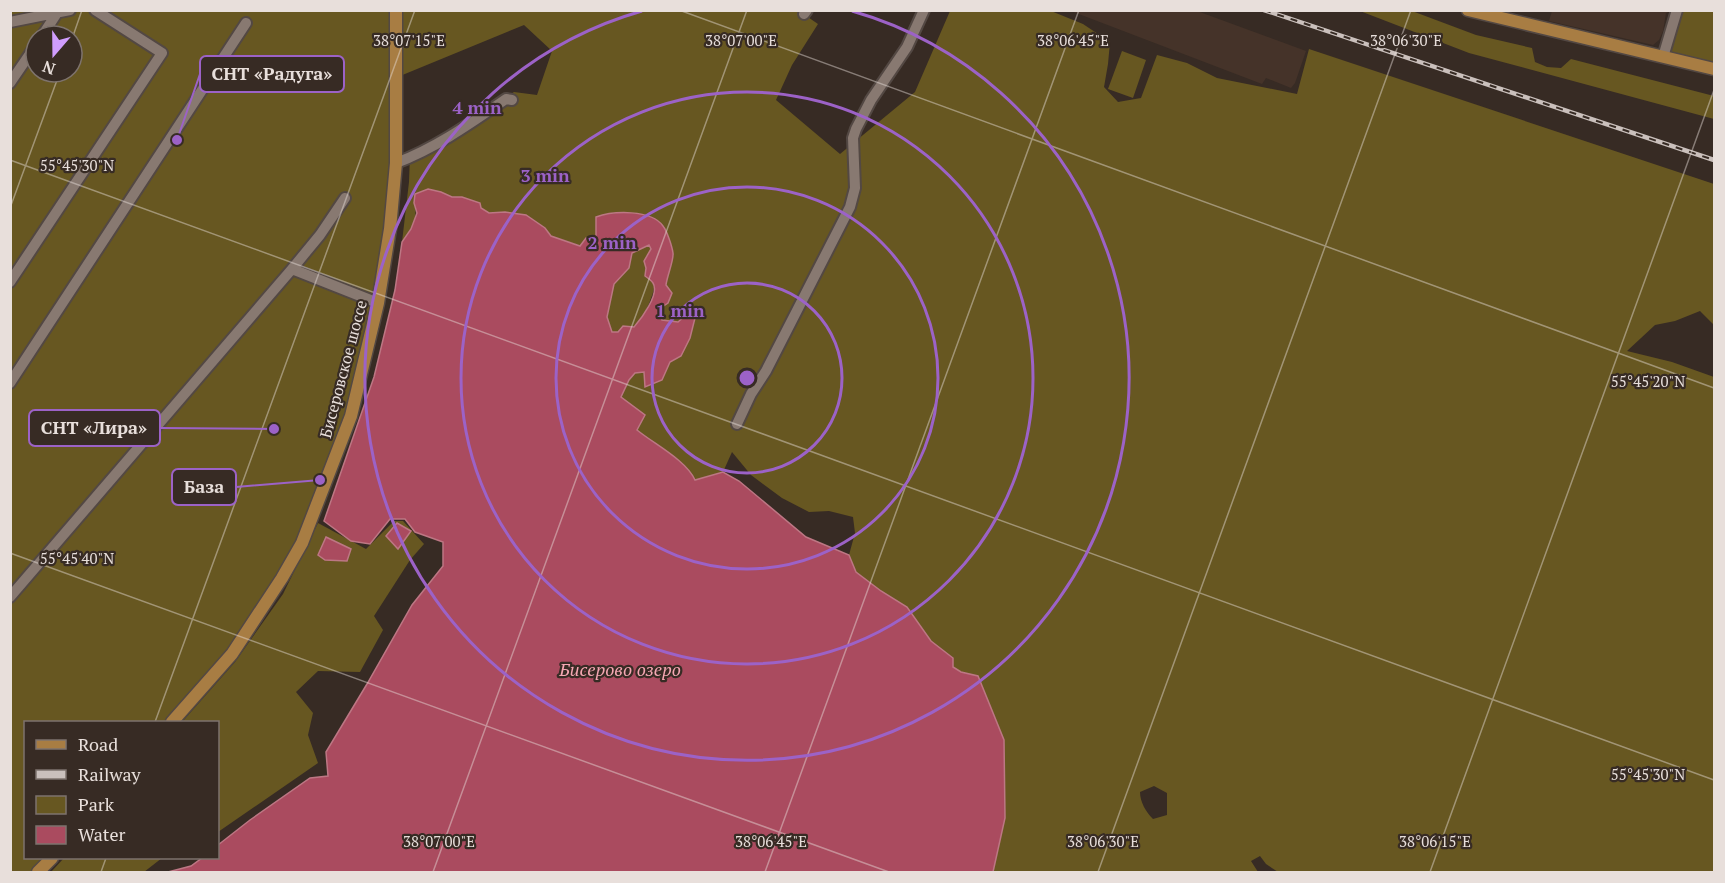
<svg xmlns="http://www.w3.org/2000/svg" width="1725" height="883" viewBox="0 0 1725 883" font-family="'PT Serif',serif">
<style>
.built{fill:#453329}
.green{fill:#675721;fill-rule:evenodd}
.water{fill:#aa4b5f;stroke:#bd7784;stroke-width:1.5;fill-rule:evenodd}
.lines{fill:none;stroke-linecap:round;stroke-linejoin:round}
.minor-casing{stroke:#534843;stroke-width:14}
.major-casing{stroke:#534843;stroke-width:15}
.minor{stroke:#887971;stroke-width:10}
.major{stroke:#a87d43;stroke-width:12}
.rail-casing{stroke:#cac0bc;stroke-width:4.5}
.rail{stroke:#372b24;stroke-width:2;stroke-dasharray:7;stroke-linecap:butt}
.ticks{fill:none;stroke:#e8dfdb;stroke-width:1.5;stroke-opacity:0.45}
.ring{fill:none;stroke:#9c62c7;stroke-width:3}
.labels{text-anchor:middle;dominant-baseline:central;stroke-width:4.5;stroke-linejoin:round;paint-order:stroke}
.street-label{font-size:16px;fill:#e8dfdb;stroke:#372b24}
.water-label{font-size:18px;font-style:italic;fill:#f6a7b3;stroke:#372b24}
.ticks-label{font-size:15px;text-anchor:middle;fill:#e8dfdb;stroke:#372b24;stroke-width:4.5;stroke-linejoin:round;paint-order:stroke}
.centre{fill:#9c62c7;stroke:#372b24;stroke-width:3}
.ring-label{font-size:18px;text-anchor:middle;font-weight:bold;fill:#9c62c7;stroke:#372b24;stroke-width:4.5;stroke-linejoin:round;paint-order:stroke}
.leader{fill:none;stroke:#9c62c7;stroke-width:2}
.callout-dot{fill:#9c62c7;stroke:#372b24;stroke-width:2}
.callout{fill:#372b24;stroke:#9c62c7;stroke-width:2}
.callout-label{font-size:18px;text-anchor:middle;font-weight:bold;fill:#e8dfdb}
</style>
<rect width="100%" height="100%" fill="#372b24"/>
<path class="built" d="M 1071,11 L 1197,11 L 1306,51 L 1295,83 L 1291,88 L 1266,78 L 1262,84 Z
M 1552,11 L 1552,10 L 1671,11 L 1666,13 L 1663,31 L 1659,40 L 1653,45 L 1549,21 Z"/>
<path class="green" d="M 10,11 L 391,11 L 391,164 L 384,228 L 373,301 L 345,414 L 300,535 L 277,576 L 228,651 L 164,722 L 26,722 L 26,858 L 45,858 L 31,872 L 10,872 ZM 36,36 L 72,36 L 72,72 L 36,72 Z
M 401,11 L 799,11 L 818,24 L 792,65 L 776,100 L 840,154 L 915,92 L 950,11 L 1051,11 L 1083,24 L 1110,42 L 1108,64 L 1104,87 L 1118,102 L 1141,98 L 1157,55 L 1187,63 L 1217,78 L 1297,94 L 1309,49 L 1714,184 L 1714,325 L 1700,311 L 1675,321 L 1655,325 L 1627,351 L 1672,362 L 1714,377 L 1714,872 L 1278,872 L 1266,864 L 1260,856 L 1251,861 L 1258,872 L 993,872 L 1005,818 L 1004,740 L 978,676 L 961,672 L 953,667 L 953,658 L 931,641 L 907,607 L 881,591 L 856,572 L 849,555 L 855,533 L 853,517 L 829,511 L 809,512 L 782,498 L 751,475 L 732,452 L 723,472 L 695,480 L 678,460 L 636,430 L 645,415 L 620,397 L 629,380 L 635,373 L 644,372 L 662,380 L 670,362 L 681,356 L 694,323 L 696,314 L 693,307 L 687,307 L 686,315 L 678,322 L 662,320 L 659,309 L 673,254 L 664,226 L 596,226 L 596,239 L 581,246 L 551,236 L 545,228 L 505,212 L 489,213 L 462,197 L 452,197 L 441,192 L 414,203 C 419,219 411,229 402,242 L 409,182 L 410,155 L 514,92 L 537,95 L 552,51 L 524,25 L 400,76 ZM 1154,786 L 1167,793 L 1167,815 L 1153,819 C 1146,812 1140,802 1140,792 Z
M 1360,11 L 1412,11 L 1476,35 L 1532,48 L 1535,62 L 1547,67 L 1561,68 L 1571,59 L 1714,96 L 1714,119 L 1469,53 Z
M 1680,11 L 1714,11 L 1714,63 L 1669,52 Z
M 1122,51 L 1146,60 L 1133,98 L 1108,89 Z
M 649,245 L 652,249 L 645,261 L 646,268 L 645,276 C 648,278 651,280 653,282 C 656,288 652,295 650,301 C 644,317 633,335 612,332 L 607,317 L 614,284 L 629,268 L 632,253 Z
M 394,521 L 403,521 L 424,544 L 410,560 L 374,616 L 383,630 L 360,672 L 318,671 L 296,692 L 313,713 L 308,735 L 318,763 L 218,832 L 218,722 L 182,722 L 235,662 L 283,594 L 318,523 L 366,549 Z
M 64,858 L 162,858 L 144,872 L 51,872 Z"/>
<path class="water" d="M 428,189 L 441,192 L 452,197 L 462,197 L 480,203 L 481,208 L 489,213 L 505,212 L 526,215 L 545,228 L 551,236 L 580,246 L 586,238 L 596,238 L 596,217 C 613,211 651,209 663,226 C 667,231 672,246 673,253 C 674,260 667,276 666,285 L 672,293 L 668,303 L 659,309 L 662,320 L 678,322 L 686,315 L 686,307 L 693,307 L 696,314 L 690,338 L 681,356 L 670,362 L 662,380 L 645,387 L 644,372 L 635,373 L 629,380 L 621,397 L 645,415 L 637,430 C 654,444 686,460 695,480 L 723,472 L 739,481 L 806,537 L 849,555 L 856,572 L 881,591 L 907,607 L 931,641 L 953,658 L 953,667 L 961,672 L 978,676 L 1004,740 L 1005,818 L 993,872 L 168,872 L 191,866 L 202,858 L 218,858 L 218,845 L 250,820 L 310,778 L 328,776 L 326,752 L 367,684 L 412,605 L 443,566 L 443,542 L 415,532 L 405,519 L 390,519 L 370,544 L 351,541 L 324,521 L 374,377 L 395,290 L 402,242 L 411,229 L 417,213 L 414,203 L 415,194 ZM 649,245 L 651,249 L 644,261 L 646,268 L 645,276 C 648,278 651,280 653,283 C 660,294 641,319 634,327 L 623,326 L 618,332 L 612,332 L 607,317 L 614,284 L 629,268 L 632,253 Z
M 397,523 L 411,531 L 398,549 L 386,536 Z
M 326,537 L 351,549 L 347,561 L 325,560 L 318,555 Z"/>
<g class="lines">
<defs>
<path id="minor" d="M 804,14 L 807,10
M 10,22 L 70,10
M 42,36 L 57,13
M 1663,57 L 1677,10
M 10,83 L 36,45
M 396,163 C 436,148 471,123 506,99 L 512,100
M 292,269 L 320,235 L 345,198
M 10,282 L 162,53 L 95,10
M 10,383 L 246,23
M 737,424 L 751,394 L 766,371 L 850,207 L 855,188 L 853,138 L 856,129 L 871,100 L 907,47 L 924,10
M 10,597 L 292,269 L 378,303"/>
<path id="major" d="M 1468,10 L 1714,69
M 172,722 L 232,654 L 282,578 L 302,543 L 351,416 L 378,303 L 390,229 L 396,163 L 396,10
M 38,872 L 52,858"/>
</defs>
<use href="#minor" class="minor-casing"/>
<use href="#major" class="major-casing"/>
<use href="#minor" class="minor"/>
<use href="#major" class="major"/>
<defs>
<path id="rail" d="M 1264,10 L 1714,160"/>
</defs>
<use href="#rail" class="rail-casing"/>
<use href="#rail" class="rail"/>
</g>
<path class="ticks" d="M 679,10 L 1714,388M 72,39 L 82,10M 10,160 L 1714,780M 10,208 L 60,72M 10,553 L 889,872M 155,722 L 415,10M 101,872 L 106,858M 433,872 L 747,10M 765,872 L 1079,10M 1098,872 L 1411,10M 1430,872 L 1714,90"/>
<g class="ring">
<circle cx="747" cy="378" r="95"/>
<circle cx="747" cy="378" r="191"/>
<circle cx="747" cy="378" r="286"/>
<path d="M852 11A382 382 0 1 1 642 11"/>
</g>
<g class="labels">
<g class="street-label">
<text transform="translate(343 369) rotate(-75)">Бисеровское шоссе</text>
</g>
<g class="water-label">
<text x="620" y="669">Бисерово озеро</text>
</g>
</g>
<g class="ticks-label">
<text x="409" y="46">38°07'15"E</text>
<text x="741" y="46">38°07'00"E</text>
<text x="1073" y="46">38°06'45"E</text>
<text x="1406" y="46">38°06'30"E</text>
<text x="77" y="171">55°45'30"N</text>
<text x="1648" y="387">55°45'20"N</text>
<text x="77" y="564">55°45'40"N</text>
<text x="1648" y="780">55°45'30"N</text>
<text x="439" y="847">38°07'00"E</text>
<text x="771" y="847">38°06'45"E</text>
<text x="1103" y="847">38°06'30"E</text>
<text x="1435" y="847">38°06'15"E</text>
</g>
<circle cx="747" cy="378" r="9" class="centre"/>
<g class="ring-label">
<text x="477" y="114">4 min</text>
<text x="545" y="182">3 min</text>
<text x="612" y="249">2 min</text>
<text x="680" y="317">1 min</text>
</g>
<path class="leader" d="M177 140L200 74M274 429L160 428M320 480L236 487"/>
<g class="callout-dot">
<circle cx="177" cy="140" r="6"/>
<circle cx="274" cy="429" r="6"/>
<circle cx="320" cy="480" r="6"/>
</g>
<g class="callout">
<rect x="200" y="56" width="144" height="36" rx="6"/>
<rect x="29" y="410" width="131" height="36" rx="6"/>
<rect x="172" y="469" width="64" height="36" rx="6"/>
</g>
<g class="callout-label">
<text x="272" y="80">СНТ «Радуга»</text>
<text x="94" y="434">СНТ «Лира»</text>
<text x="204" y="493">База</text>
</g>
<rect width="1725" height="883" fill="none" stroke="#e8dfdb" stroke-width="24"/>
<rect x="24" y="721" width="195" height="138" fill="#372b24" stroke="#7e736d" stroke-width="1.5"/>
<rect x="36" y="740" width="30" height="9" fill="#a87d43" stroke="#7e736d" stroke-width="1.5"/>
<text x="78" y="751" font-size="18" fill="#e8dfdb">Road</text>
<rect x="36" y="770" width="30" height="9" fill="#cac0bc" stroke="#7e736d" stroke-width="1.5"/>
<text x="78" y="781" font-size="18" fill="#e8dfdb">Railway</text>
<rect x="36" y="796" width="30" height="18" fill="#675721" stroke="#7e736d" stroke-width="1.5"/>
<text x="78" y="811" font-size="18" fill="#e8dfdb">Park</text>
<rect x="36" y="826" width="30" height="18" fill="#aa4b5f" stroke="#7e736d" stroke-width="1.5"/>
<text x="78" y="841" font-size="18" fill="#e8dfdb">Water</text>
<g transform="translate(54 54) rotate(200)"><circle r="28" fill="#372b24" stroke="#7e736d" stroke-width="1.5"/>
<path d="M0-4.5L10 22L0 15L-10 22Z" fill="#d09dfe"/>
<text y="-9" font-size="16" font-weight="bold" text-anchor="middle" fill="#e8dfdb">N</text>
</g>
</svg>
